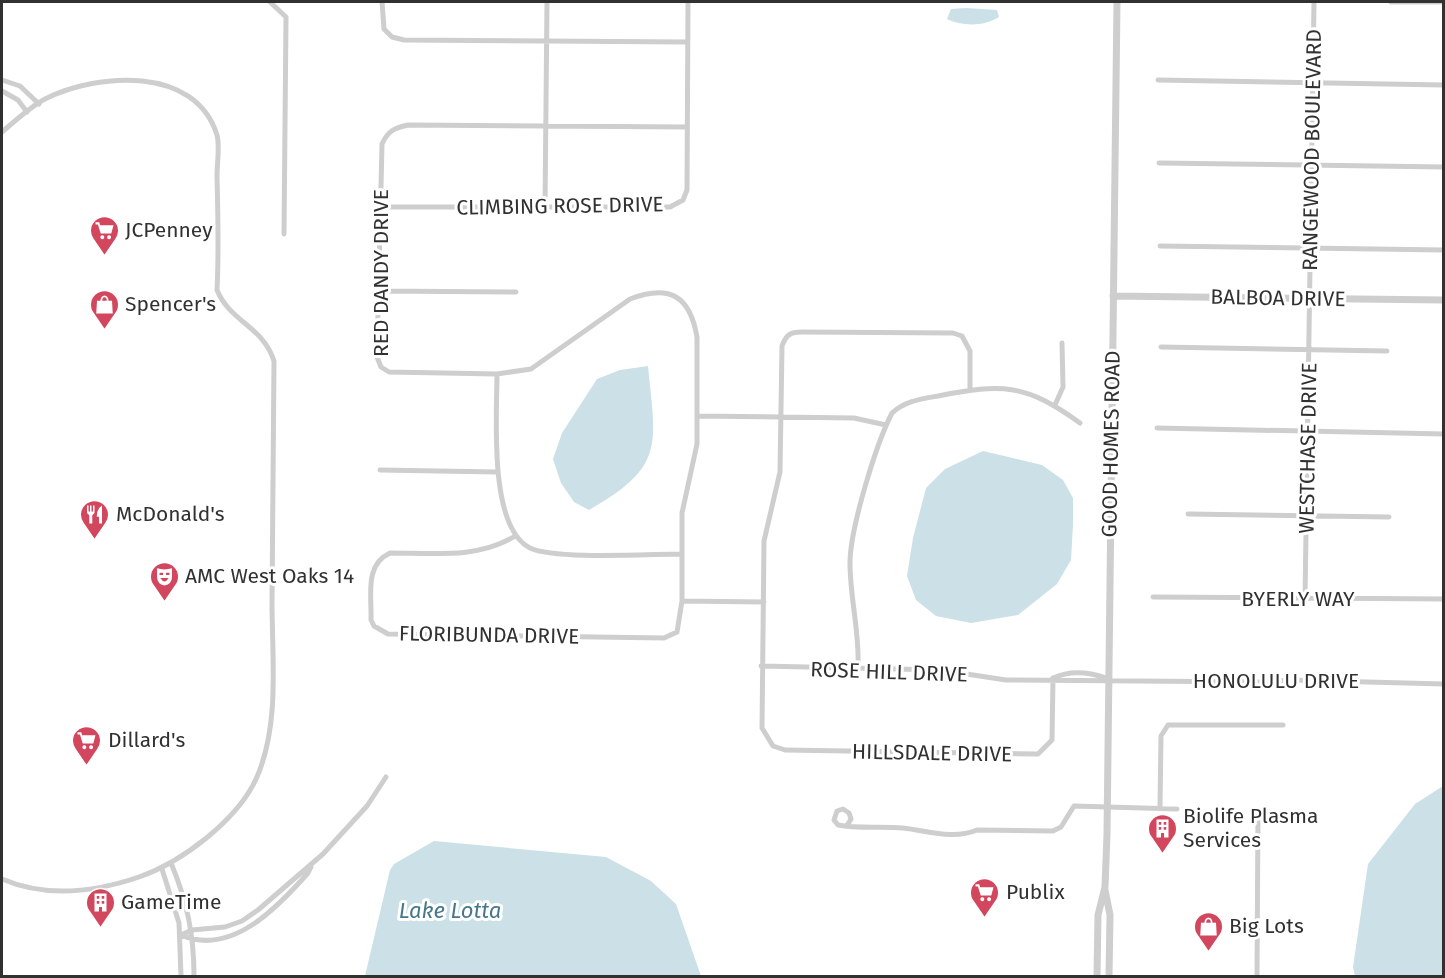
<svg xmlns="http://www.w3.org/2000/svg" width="1445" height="978" viewBox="0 0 1445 978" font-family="'Fira Sans',sans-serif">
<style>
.water{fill:#cce0e7}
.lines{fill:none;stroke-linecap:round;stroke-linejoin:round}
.minor{stroke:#cecece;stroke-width:5}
.tertiary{stroke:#cecece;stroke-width:7}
.labels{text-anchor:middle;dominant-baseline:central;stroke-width:6;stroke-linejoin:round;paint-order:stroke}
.street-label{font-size:21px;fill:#313131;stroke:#fff}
.poi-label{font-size:21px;fill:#313131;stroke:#fff;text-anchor:start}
.water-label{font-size:22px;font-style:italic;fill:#46778b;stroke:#fff}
</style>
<rect width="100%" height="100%" fill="#fff"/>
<path class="water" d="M 966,8 L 997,10 L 999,17 C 984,27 961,26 947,19 L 951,9 Z
M 648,366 C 656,446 665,467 589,510 L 574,502 L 561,483 L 553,459 L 562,433 L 597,379 L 620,370 Z
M 983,451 L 1042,465 L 1063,480 L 1073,498 L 1073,525 L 1071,560 L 1057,584 L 1018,615 L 971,623 L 936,616 L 916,600 L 907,576 L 913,538 L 926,488 L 945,469 Z
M 1443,786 L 1443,976 L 1355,976 L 1353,967 L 1368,864 L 1415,804 Z
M 434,841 L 606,857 L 651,881 L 676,904 L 701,976 L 365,976 L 390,870 L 394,864 Z"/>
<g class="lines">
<path class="minor" d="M 270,2 L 286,17 L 284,234
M 382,2 L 384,29 L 392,37 L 404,40 L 687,42
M 1391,2 L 1444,2
M 2,80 L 20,86 L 39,104
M 1158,80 L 1444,85
M 2,91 L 18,100 L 27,112
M 2,132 C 15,121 30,107 45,99 C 97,73 195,65 217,135 C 220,146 217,163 217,176 C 218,214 219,252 217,290 C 230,322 263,326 274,361 C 273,442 273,522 272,602 C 272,659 280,723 257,777 C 238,820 182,862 139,877 C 95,892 46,898 2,879
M 1159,163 L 1444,167
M 381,207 L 670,207 L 683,200 L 687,190 L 688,2
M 545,207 L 547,2
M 1160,246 L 1444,250
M 379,291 L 516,292
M 1161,347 L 1387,351
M 497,374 C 497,414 488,527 530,548 C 556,560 649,554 682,554
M 970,390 L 970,351 L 962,336 L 953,333 L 802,332 C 790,332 786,335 782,346 L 780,472 L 764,541 L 762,728 L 773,746 L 785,750 L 1038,754 L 1052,740 L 1053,678
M 1055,405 L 1063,387 L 1062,343
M 697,416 L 854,418 L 886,425
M 1157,428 L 1444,434
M 380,470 L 497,472
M 1188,514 L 1389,517
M 515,536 C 479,559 432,553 390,553 C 364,565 372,595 371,620 L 374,626 L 388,634 L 664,638 L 677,632 L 682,601 L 682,513 L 697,444 L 697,337 C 690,296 670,284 630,299 L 531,369 L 497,374 L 389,372 L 381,367 L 377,357 L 382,144 C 388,131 394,128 408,125 L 686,127
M 1153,597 L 1444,599
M 1305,599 L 1314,2
M 682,601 L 764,602
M 761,666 L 940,670 L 1006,680 L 1258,682 L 1290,680 L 1444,684
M 858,669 C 860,633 850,599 850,563 C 850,529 876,444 892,413 C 905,401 921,399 938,396 C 1003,383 1026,384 1080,423
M 1053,678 C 1070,670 1089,672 1106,678
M 1160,808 L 1161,736 L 1168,725 L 1283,725
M 848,824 L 851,819 L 849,813 L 843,809 L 837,811 L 834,820 L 838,825 C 859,829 882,826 903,828 C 929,831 953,840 977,830 L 1053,831 L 1061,827 L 1074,806 L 1177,809
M 171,863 C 187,901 194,935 194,976
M 162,869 L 179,923 L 181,976
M 181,935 L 192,930 L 225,927 L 242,921 L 258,910 L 323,854 L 367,806 L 386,777
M 181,935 C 231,957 278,907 308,873 L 311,867
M 1257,976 L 1258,810"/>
<path class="tertiary" d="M 1113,296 L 1444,300
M 1105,890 L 1110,915 L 1109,976
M 1097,976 L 1098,915 L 1105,887 L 1107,834 L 1117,2"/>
</g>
<defs>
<symbol id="supermarket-pin" viewBox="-11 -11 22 30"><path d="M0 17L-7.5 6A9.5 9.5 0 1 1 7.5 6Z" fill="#d3475e" stroke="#fff"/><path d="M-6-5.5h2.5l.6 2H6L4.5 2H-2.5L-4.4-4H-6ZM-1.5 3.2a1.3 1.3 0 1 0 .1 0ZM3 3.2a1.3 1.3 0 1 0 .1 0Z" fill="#fff"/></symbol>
<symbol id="shop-pin" viewBox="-11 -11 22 30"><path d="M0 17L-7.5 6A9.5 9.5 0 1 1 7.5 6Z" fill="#d3475e" stroke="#fff"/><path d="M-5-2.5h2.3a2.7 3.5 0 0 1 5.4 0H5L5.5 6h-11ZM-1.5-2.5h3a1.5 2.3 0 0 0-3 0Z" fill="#fff"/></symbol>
<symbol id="restaurant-pin" viewBox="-11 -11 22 30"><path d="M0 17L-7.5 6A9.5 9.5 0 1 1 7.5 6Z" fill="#d3475e" stroke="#fff"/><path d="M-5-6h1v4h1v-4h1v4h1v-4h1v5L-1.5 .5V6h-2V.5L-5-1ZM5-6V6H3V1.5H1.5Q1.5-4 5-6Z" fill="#fff"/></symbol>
<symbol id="theatre-pin" viewBox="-11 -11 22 30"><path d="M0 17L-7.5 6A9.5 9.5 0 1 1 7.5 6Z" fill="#d3475e" stroke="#fff"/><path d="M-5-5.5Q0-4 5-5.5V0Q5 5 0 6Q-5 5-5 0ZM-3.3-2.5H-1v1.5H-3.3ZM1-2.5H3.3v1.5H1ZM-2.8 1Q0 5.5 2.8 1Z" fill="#fff"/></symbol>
<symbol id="building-pin" viewBox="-11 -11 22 30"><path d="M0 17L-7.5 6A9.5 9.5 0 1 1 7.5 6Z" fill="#d3475e" stroke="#fff"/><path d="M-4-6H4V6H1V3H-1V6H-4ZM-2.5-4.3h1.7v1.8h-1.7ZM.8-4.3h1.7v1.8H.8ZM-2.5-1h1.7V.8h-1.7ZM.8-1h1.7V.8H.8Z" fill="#fff"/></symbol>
</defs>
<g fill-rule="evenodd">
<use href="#supermarket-pin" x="88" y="214" width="33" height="45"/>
<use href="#shop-pin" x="88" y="288" width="33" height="45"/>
<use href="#restaurant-pin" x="78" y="498" width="33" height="45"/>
<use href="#theatre-pin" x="148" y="560" width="33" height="45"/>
<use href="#supermarket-pin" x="70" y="724" width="33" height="45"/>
<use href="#building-pin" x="1146" y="812" width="33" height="45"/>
<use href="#supermarket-pin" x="968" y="876" width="33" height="45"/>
<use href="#building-pin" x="84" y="886" width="33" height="45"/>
<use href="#shop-pin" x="1192" y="910" width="33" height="45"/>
</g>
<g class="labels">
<g class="street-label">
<text transform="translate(1312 150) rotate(-89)">RANGEWOOD BOULEVARD</text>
<text transform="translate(560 206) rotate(-1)">CLIMBING ROSE DRIVE</text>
<text transform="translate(381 273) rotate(-90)">RED DANDY DRIVE</text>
<text transform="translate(1278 298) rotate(1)">BALBOA DRIVE</text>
<text transform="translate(1111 444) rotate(-89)">GOOD HOMES ROAD</text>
<text transform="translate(1308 448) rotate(-89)">WESTCHASE DRIVE</text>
<text x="1298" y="599">BYERLY WAY</text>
<text transform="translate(489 635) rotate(1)">FLORIBUNDA DRIVE</text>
<text transform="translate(889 672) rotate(2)">ROSE HILL DRIVE</text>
<text x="1276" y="681">HONOLULU DRIVE</text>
<text transform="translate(932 753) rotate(1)">HILLSDALE DRIVE</text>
</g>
<g class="poi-label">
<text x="125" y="230">JCPenney</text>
<text x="125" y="304">Spencer's</text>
<text x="116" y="514">McDonald's</text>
<text x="185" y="576">AMC West Oaks 14</text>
<text x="108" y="740">Dillard's</text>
<text x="1183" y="816">Biolife Plasma<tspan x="1183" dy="24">Services</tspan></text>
<text x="1006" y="892">Publix</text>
<text x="121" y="902">GameTime</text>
<text x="1229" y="926">Big Lots</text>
</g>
<g class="water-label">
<text x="450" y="910">Lake Lotta</text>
</g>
</g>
<rect width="1445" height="978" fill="none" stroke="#313131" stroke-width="6"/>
</svg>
